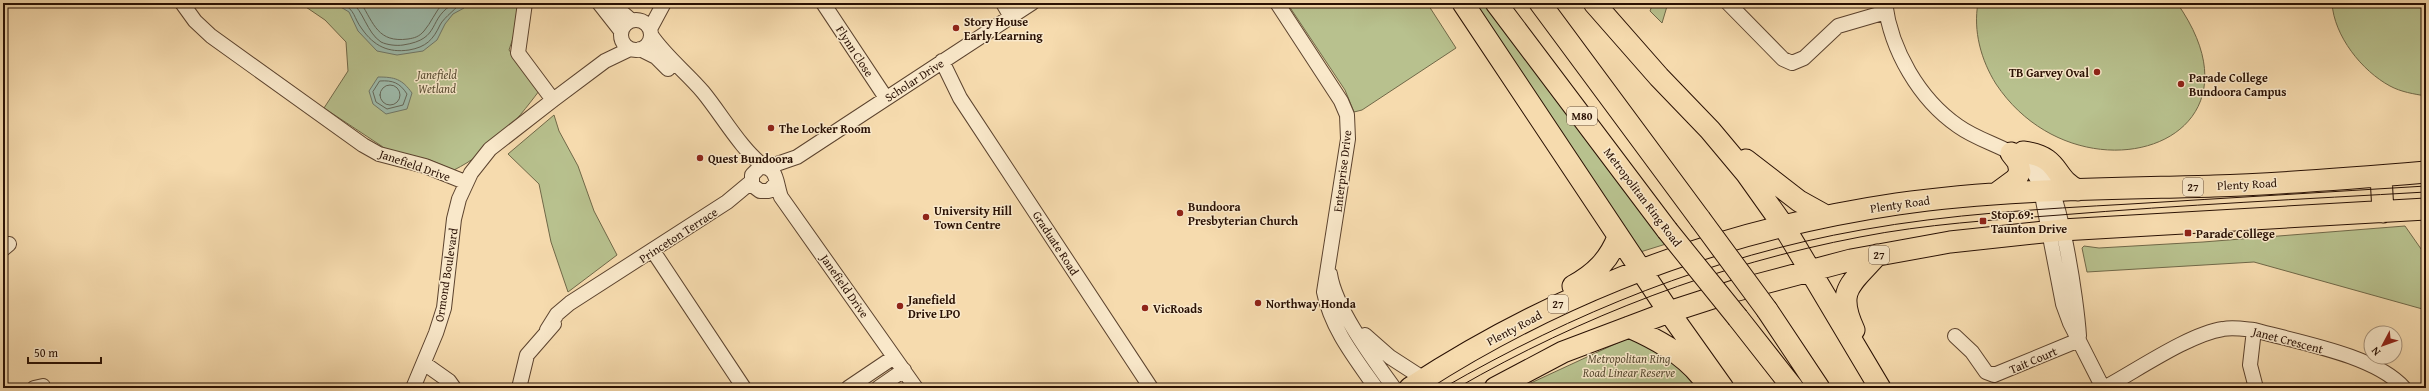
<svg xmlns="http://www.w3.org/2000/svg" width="2429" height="391" viewBox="0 0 2429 391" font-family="'Gentium Book Plus',serif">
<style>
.green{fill:#b8c18e;stroke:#706848}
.water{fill:#9dbbac;stroke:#6f7768}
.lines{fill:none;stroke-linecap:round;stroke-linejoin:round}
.shore{stroke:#636658;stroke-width:1}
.minor-casing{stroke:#5c432e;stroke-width:16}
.highway-casing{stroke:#291003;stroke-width:23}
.minor{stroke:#f9e8ca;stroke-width:14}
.highway{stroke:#f6dbae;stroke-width:21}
.tram{stroke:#291003;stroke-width:1}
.highway-bridge-casing{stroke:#291003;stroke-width:23;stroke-linecap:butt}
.highway-bridge{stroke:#f6dbae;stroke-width:21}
.poi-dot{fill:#8f2418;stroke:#f9e8ca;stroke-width:1.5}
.labels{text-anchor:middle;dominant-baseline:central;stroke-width:3;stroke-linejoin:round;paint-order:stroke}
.shield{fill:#f9e8ca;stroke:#67513f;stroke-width:1}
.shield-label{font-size:11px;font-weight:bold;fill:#291003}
.poi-label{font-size:12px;font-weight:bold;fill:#291003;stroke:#f9e8ca;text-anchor:start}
.street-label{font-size:12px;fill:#291003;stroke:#f9e8ca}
.park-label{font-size:12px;font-style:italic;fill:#5b4e34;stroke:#f9e8ca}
</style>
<rect width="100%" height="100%" fill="#f6dbae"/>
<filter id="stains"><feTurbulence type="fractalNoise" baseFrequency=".005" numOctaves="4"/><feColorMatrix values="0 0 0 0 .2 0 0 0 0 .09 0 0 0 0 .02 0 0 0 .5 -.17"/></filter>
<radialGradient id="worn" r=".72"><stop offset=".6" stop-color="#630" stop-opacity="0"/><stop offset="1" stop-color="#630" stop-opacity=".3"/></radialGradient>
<path class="green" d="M 300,3 L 520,3 L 520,17 L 509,50 L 539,91 C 515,123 490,152 454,170 L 430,160 L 386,149 L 324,108 L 348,71 L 346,42 L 325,20 Z
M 1287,3 L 1427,3 L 1456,48 L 1362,110 L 1354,112 L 1345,90 Z
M 1469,3 L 1483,3 L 1539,74 L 1666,244 L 1637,253 Z
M 1653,3 L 1668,3 L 1662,23 L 1650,11 Z
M 1978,3 L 2177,3 C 2278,146 2078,207 1996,84 C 1981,60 1973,31 1978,3 Z
M 2332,3 L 2426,3 L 2426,96 C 2414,94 2401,92 2390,86 C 2362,71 2334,36 2332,3 Z
M 554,115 L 559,131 L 578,166 L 594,211 L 617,255 L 568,292 L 551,242 L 539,184 L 508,154 Z
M 2405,226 L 2426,256 L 2426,310 L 2254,262 L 2087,272 L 2082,248 L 2084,246 L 2099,248 L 2203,242 Z
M 1628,338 L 1669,355 L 1696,388 L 1520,388 Z"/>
<path class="water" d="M 334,3 L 464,3 L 464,8 L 453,14 L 445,24 L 437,40 L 423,51 L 397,55 L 377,51 L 358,31 L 349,12 Z
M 378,77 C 395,77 402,79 412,93 L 407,109 L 386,114 L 373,104 L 369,91 Z"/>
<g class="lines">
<path class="shore" d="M 342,3 C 356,11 353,17 362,29 C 374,46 388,53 409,50 C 426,47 433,40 440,25 C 444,17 459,7 460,3
M 352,3 C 363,10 367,33 381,42 C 387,45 397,46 403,45 C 443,39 426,18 455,3
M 361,3 C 374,24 378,43 408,39 C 414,38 419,37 424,31 C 431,23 435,12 443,3
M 380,81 C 393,80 400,83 407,94 L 403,105 L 387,109 L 376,102 L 373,92 Z
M380 95a10 10 0 1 1 20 0a10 10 0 1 1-20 0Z"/>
<defs>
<path id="minor" d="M 182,3 L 195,21 L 211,36 L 363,145 L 379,154 L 425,166 L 465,182
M 525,3 L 518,53 L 553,100
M 599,3 L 621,31
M 611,3 L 631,20
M 823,3 L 886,98
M 1003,3 L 1011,17
M 1277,3 L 1341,101 L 1347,115 L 1348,139 L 1324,292 C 1331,328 1355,358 1376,388
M 1728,3 L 1783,59 L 1792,63 L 1804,58 L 1838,26 L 1886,12
M 1885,3 C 1891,50 1919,99 1958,126 C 1990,149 2031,148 2041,190 L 2063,304 L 2070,323 L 2103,388
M621 35a15 15 0 1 1 30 0a15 15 0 1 1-30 0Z
M 650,29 L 664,3
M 651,35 C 666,57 686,72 703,92 C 722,115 742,151 765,167
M 640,49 L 656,57 L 668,69
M 942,61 L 960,98 L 1151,388
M 2037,162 C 2060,182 2077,303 2079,336
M 768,167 L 797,157 L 1032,3
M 776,183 L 769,191 L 760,191 L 752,185 L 752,175 L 760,167 C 778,165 776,185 781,197 L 916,388
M 3,249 L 9,244
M 653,251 L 744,388
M 1330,274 C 1335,308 1373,359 1394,388
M 547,330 L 557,314 L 570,303 L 727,202 L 751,182
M 2254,330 L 2250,365 L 2256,388
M 1365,335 L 1390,357 L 1424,379
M 1955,336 L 1972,352 L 1986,372 L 1994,375 L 2079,340
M 425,364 L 449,381 L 454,388
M 34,388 L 43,386
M 413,388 L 436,333 L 444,308 L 454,219 L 459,199 L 471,173 L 490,149 L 553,100 L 605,61 L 630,49
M 519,388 L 527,355 L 554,324
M 848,388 L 894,357
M 878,388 L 904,370
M 2104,388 C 2136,371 2189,334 2223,329 C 2233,327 2244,329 2254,330 C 2297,342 2375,355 2404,388"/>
<path id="highway" d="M 1463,3 L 1669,312 L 1723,388
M 1496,3 L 1667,230
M 1540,3 L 1700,219
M 1594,3 L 1659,77 L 1710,130 L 1746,173 L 1783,225 L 1880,388
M 2023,152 C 2062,157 2052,178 2078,190
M 1746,160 L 1799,201 L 1826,216
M 2381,176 L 2383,212
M 1997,193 L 2016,179 L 2020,172 L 2018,162 L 2011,153
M 1573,286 C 1595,274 1609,260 1618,237
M 1767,310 L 1819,388
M 1738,318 L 1793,388
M 1629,327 C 1656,339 1682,353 1701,376
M 1854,330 C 1835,289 1852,284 1877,255
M 1410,388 C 1560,290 1721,230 1897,204 C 2002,189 2108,189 2214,186 C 2285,184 2356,178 2426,172
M 1495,388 L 1563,352 L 1669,312 L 1734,291 L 1851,260 L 1950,242 L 2062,230 L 2426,209"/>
</defs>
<use href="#minor" class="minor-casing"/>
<use href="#highway" class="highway-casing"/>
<use href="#minor" class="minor"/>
<use href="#highway" class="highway"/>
<path class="tram" d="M 1443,388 C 1573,313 1713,256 1861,230 C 1950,214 2040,209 2130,204 C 2229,198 2327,192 2426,186
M 1457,388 C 1582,316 1718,264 1860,237 C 1926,224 1993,220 2060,215 C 2182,205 2304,199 2426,192"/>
<defs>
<path id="highway-bridge" d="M 1700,219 L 1767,310
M 1667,230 L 1738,318"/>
</defs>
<use href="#highway-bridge" class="highway-bridge-casing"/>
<use href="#highway-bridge" class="highway-bridge"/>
</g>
<g class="poi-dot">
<circle cx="956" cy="28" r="4"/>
<circle cx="2097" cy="72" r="4"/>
<circle cx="2181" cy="84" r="4"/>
<circle cx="771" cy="128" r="4"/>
<circle cx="700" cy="158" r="4"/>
<circle cx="1180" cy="213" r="4"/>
<circle cx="926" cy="217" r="4"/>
<rect x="1979" y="217" width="8" height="8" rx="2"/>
<rect x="2184" y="229" width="8" height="8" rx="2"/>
<circle cx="1258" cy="303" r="4"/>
<circle cx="900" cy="306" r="4"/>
<circle cx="1145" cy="308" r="4"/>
</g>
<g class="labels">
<g class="shield">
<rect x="1567" y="107" width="30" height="18" rx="3"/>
<rect x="2183" y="178" width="20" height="18" rx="3"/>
<rect x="1869" y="246" width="20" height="18" rx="3"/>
<rect x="1548" y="295" width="20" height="18" rx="3"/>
</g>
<g class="shield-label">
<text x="1582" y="116">M80</text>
<text x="2193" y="187">27</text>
<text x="1879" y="255">27</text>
<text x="1558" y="304">27</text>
</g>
<g class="poi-label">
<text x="964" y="21">Story House<tspan x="964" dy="14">Early Learning</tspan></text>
<text x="2089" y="72" text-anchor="end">TB Garvey Oval</text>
<text x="2189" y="77">Parade College<tspan x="2189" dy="14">Bundoora Campus</tspan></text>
<text x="779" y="128">The Locker Room</text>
<text x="708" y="158">Quest Bundoora</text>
<text x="1188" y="206">Bundoora<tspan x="1188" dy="14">Presbyterian Church</tspan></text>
<text x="934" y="210">University Hill<tspan x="934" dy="14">Town Centre</tspan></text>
<text x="1991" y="214">Stop 69:<tspan x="1991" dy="14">Taunton Drive</tspan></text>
<text x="2196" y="233">Parade College</text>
<text x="908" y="299">Janefield<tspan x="908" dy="14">Drive LPO</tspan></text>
<text x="1266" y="303">Northway Honda</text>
<text x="1153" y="308">VicRoads</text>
</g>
<g class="street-label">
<text transform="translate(855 51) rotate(57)">Flynn Close</text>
<text transform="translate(914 80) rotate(-33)">Scholar Drive</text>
<text transform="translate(415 165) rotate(19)">Janefield Drive</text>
<text transform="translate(1342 171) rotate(-83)">Enterprise Drive</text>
<text transform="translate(2247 184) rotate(-3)">Plenty Road</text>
<text transform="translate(1643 197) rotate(53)">Metropolitan Ring Road</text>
<text transform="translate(1900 204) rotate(-8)">Plenty Road</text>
<text transform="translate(678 235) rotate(-33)">Princeton Terrace</text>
<text transform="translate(1056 243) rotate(57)">Graduate Road</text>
<text transform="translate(446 275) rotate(-81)">Ormond Boulevard</text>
<text transform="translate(845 286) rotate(55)">Janefield Drive</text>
<text transform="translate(1514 328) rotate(-28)">Plenty Road</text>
<text transform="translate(2288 340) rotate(15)">Janet Crescent</text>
<text transform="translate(2033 360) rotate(-23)">Tait Court</text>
</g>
<g class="park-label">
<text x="437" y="74">Janefield<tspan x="437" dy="14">Wetland</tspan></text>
<text x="1629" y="358">Metropolitan Ring<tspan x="1629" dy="14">Road Linear Reserve</tspan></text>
</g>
</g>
<rect width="2429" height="391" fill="none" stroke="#f6dbae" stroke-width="16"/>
<rect x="4" y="4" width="2421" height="383" fill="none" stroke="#291003" stroke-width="2"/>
<rect x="8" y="8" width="2413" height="375" fill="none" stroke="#291003"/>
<g transform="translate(2383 345) rotate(229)"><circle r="19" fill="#f9e8ca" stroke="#a6927a"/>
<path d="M0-3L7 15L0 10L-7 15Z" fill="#8f2418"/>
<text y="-6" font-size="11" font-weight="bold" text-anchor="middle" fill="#291003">N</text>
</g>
<path d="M28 357v6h73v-6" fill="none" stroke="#291003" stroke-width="2"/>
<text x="34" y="357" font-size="12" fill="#291003" stroke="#f9e8ca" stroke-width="3" paint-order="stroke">50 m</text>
<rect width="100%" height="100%" filter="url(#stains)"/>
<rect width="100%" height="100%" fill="url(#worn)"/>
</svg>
